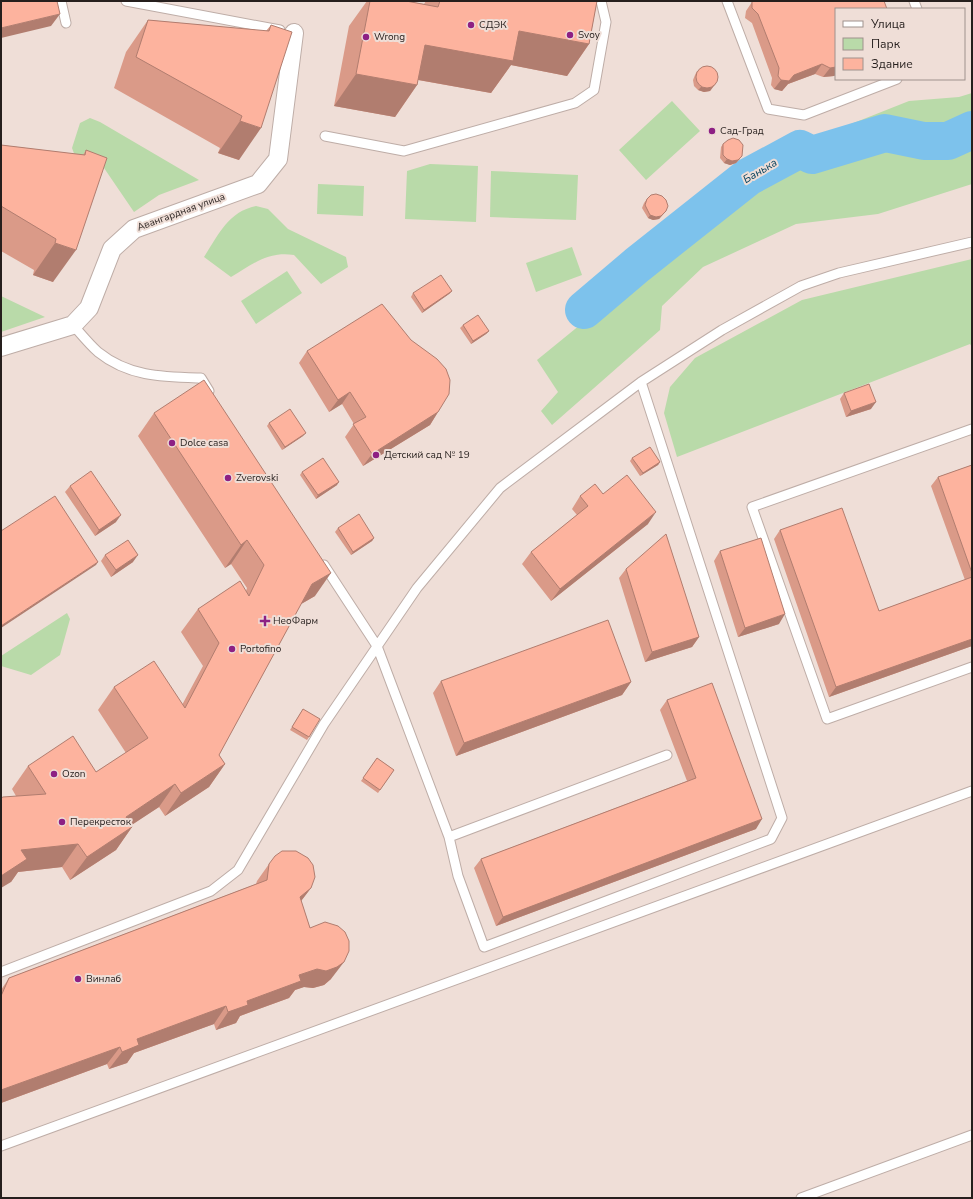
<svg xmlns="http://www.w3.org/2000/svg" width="973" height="1199" viewBox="0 0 973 1199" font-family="'Nunito Sans',sans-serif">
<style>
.green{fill:#b9daa9}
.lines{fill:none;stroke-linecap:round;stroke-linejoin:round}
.river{stroke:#7dc2ec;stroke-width:38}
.lane-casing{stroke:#beada7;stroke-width:11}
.street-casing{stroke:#beada7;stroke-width:20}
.lane{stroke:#fff;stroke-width:9}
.street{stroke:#fff;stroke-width:18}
.wall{fill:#da9a88}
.shaded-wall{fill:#b17d6f}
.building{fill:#fdb39e;stroke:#b17d6f}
.poi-dot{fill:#8d2084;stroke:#efded7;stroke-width:1.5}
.labels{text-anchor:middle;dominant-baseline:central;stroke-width:4;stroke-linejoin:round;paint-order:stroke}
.poi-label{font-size:10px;fill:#261f1d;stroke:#efded7;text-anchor:start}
.street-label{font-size:10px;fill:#261f1d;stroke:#efded7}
.water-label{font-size:11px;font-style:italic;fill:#04405c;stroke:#efded7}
</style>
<rect width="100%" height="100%" fill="#efded7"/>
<path class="green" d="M 972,93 L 972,184 L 878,214 L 796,224 L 703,267 L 662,306 L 660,330 L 552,425 L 541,411 L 558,392 L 537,360 L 699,228 L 721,181 L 798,145 L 909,101 L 959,97 Z
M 672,101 L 700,131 L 646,180 L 619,150 Z
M 90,118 L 100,122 L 199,180 L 159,195 L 134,212 L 104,168 L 93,160 L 75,156 L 72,148 L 80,123 Z
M 430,164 L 478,166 L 476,222 L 405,219 L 407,171 Z
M 491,171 L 578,175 L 576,220 L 490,217 Z
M 318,184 L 364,186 L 363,216 L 317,214 Z
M 256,206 L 268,209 L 288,229 L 346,257 L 348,267 L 321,284 L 294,255 C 268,251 253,264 231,277 L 204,257 C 219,234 228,212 256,206 Z
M 572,247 L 582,275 L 536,292 L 526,263 Z
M 972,259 L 972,347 L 970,344 L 677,457 L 664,413 L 670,387 L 695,358 L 802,300 Z
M 287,271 L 302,293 L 256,324 L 241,301 Z
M 1,296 L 45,317 L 1,332 Z
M 67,613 L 70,619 L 60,655 L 31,675 L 1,666 L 1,656 Z"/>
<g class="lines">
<path class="river" d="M 584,310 L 637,265 L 748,177 L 800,149 L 812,155 L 885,133 L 924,141 L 948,141 L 972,130"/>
<defs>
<path id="lane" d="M 61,1 L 66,23
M 126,1 L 280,30
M 727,1 L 768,109 L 804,115 L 897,79
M 914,1 L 917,9
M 325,136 L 404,151 L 575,103 L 594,90 L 606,22 L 601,1
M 73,325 C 81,334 89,344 98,352 C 129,377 163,377 201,378 L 209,391
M 972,429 L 752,507 L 827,719 L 972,667
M 324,565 L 377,646 L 449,837 L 667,755
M 449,837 L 458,876 L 484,947 L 771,839 L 782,818 L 641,382
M 1,972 L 211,891 L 238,870 L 324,724 L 417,588 L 500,488 L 641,382 L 722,330 L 801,286 L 839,273 L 972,242
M 1,1146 L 972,791
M 801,1198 L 972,1135"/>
<path id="street" d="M 1,347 L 73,325 L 89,308 L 112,249 L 134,229 L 258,184 L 278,159 L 294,33"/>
</defs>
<use href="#lane" class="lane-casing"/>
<use href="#street" class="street-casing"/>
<use href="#lane" class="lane"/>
<use href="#street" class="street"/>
</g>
<path class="wall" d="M 367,1 L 406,1 L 424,4 L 426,1 L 597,1 L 589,44 L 567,76 L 511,65 L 491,93 L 418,80 L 417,85 L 395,117 L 334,106 L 349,26 Z
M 884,1 L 834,76 L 823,77 L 815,74 L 788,84 L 782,91 L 774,89 L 771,85 L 772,78 L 752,23 L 745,18 L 746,11 L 752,2 Z
M 148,20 L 266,31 L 271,25 L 239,160 L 218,153 L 220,148 L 114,88 L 126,52 Z
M 697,71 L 716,83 L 710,91 L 704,92 L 698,90 L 694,86 L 693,80 L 695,75 Z
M 723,144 L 740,159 L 736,163 L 730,165 L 724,163 L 720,158 L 721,147 Z
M 1,145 L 83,155 L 86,150 L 53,282 L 33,275 L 34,270 L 1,251 Z
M 647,199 L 666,211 L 659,219 L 653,220 L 648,218 L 642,208 L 644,203 Z
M 452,291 L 449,294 L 422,313 L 411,297 L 413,293 Z
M 463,325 L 489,331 L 486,334 L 471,344 L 460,328 Z
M 307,351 L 438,412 L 430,425 L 363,466 L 345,437 L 354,424 L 342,404 L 329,412 L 299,363 Z
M 844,393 L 871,409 L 846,417 L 840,399 Z
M 154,413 L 315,596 L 301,604 L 219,755 L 225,764 L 209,787 L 165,816 L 159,807 L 131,825 L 132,827 L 116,850 L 70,880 L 62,867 L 18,872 L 11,882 L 16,796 L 12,789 L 28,766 L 96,772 L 126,753 L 98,710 L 114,687 L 182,705 L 203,666 L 181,632 L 198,609 L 246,591 L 247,588 L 231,564 L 225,568 L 138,436 Z
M 269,423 L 303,436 L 282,450 L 267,426 Z
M 632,458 L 660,462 L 658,465 L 640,476 L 630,461 Z
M 972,465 L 972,646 L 829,697 L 774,539 L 780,530 L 879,611 L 965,580 L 931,486 L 938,477 Z
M 302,472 L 337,485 L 316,499 L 300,475 Z
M 70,486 L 116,522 L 95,536 L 65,492 Z
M 603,494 L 648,524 L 551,601 L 522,564 L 531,552 L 577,515 L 572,509 L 580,496 Z
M 338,528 L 374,538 L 372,541 L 351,555 L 335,532 Z
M 720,551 L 779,624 L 738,637 L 714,561 Z
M 105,555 L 133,562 L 111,577 L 101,561 Z
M 626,569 L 699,637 L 692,647 L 645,662 L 619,578 Z
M 441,681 L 631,682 L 622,695 L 456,756 L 433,693 Z
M 667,700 L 756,829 L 496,926 L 474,868 L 481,859 L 687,781 L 660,710 Z
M 303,709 L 309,737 L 307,740 L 290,730 Z
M 377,758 L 394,770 L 378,793 L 361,781 Z
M 269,864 L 311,888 L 301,901 L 310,928 L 331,979 L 324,985 L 313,988 L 304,987 L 295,990 L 289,998 L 240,1016 L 236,1023 L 216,1030 L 214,1024 L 134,1053 L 127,1063 L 109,1069 L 107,1064 L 1,1103 L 1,990 L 9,978 L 256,884 L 257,881 Z"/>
<path class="shaded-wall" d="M 60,14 L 51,26 L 1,38 L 1,28 Z
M 519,31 L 589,44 L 567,76 L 511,65 L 491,93 L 402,77 L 425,45 Z
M 822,64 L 815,74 L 788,84 L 782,91 L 774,89 L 781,80 Z
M 836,67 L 836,75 L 834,76 L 823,77 L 830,68 Z
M 356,74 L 417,85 L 395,117 L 334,106 Z
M 716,83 L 710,91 L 704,92 L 698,90 L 701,87 Z
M 240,121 L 261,128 L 239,160 L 218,153 Z
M 742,156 L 736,163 L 730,165 L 724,163 L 727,159 Z
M 666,211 L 659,219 L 653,220 L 648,218 L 650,215 Z
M 55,243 L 76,250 L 53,282 L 33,275 Z
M 452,291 L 449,294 L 422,313 L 424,310 Z
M 489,331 L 486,334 L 471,344 L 473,341 Z
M 350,392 L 342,404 L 329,412 L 338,400 Z
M 876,402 L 871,409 L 846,417 L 851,411 Z
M 438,412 L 430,425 L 363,466 L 372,454 Z
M 306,433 L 303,436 L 282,450 L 285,447 Z
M 660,462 L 658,465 L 640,476 L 643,473 Z
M 339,482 L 337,485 L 316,499 L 318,495 Z
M 656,512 L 648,524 L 551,601 L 560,589 Z
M 121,515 L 116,522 L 95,536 L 99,530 Z
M 374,538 L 372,541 L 351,555 L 353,552 Z
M 247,540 L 231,564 L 225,568 L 241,545 Z
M 138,555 L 133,562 L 111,577 L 116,570 Z
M 98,562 L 96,565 L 1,628 L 1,626 Z
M 331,573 L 315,596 L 296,607 L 312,584 Z
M 785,614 L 779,624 L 738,637 L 745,628 Z
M 699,637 L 692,647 L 645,662 L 652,652 Z
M 972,639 L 972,646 L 829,697 L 836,687 Z
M 631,682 L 622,695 L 456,756 L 464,743 Z
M 225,764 L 209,787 L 165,816 L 181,793 Z
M 175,784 L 159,807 L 109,840 L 126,817 Z
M 762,819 L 756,829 L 496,926 L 503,917 Z
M 132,827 L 116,850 L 70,880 L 87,857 Z
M 78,844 L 62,867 L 18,872 L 11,882 L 1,888 L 1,876 L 21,850 Z
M 311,888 L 298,905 L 300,897 Z
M 344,962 L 331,979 L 324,985 L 313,988 L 304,987 L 295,990 L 289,998 L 240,1016 L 236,1023 L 216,1030 L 228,1012 L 247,1001 L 299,975 L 317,969 Z
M 226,1006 L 214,1024 L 134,1053 L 127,1063 L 109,1069 L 122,1052 L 137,1039 Z
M 120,1047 L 107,1064 L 1,1103 L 1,1090 Z"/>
<path class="building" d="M 1,1 L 57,1 L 60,14 L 1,28 Z
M 370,1 L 406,1 L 438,7 L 440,1 L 597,1 L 589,44 L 519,31 L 513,61 L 425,45 L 417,85 L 356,74 Z
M 753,1 L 884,1 L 887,9 L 836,9 L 836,67 L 830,68 L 822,64 L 794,75 L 789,81 L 781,80 L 778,76 L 779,68 L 758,14 L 752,8 L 752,2 Z
M 148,20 L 269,31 L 271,25 L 292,32 L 261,128 L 240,121 L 242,116 L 136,57 Z
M696 77a11 11 0 1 1 22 0a11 11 0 1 1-22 0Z
M 733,138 L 739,140 L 743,145 L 742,156 L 738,160 L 732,161 L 727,159 L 723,155 L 723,144 L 728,140 Z
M 1,145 L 85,155 L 86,150 L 107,158 L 76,250 L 55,243 L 56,239 L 1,206 Z
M 656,194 L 662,196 L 666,200 L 668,206 L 666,211 L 661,216 L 656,217 L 650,215 L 645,205 L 647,199 L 651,195 Z
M 441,275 L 452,291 L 424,310 L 413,293 Z
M 382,304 L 411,340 L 437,359 L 446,369 L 450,380 L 449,394 L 438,412 L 372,454 L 353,424 L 366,417 L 350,392 L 338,400 L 307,351 Z
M 478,315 L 489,331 L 473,341 L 463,325 Z
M 204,380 L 331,573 L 312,584 L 219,755 L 225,764 L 181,793 L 175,784 L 126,817 L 132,827 L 87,857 L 78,844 L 21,850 L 27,859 L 1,876 L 1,798 L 3,797 L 46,794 L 28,766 L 73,736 L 96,772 L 148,738 L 114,687 L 154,661 L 185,708 L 219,643 L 198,609 L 240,581 L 249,596 L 264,565 L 247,540 L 241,545 L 154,413 Z
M 869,384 L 876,402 L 851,411 L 844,393 Z
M 290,409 L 306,433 L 285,447 L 269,423 Z
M 650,447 L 660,462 L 643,473 L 632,458 Z
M 323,458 L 339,482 L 318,495 L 302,472 Z
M 972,465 L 972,573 L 938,477 Z
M 91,471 L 121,515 L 99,530 L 70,486 Z
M 627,475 L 656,512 L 560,589 L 531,552 L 588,506 L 580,496 L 595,484 L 603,494 Z
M 55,496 L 98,562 L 1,626 L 1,531 Z
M 842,508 L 879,611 L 972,577 L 972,639 L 836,687 L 780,530 Z
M 359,514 L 374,538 L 353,552 L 338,528 Z
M 666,534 L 699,637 L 652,652 L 626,569 Z
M 761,538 L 785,614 L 745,628 L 720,551 Z
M 128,540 L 138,555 L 116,570 L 105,555 Z
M 608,620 L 631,682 L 464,743 L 441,681 Z
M 712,683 L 762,819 L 503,917 L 481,859 L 696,778 L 667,700 Z
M 303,709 L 320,719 L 309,737 L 292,727 Z
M 377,758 L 394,770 L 380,790 L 363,778 Z
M 282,851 L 296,851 L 308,858 L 313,865 L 315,877 L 311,888 L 300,897 L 310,928 L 325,922 L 338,926 L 345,932 L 349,941 L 349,951 L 344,962 L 337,967 L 326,971 L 317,969 L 299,975 L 301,981 L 247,1001 L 248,1005 L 228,1012 L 226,1006 L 137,1039 L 139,1045 L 122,1052 L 120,1047 L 1,1090 L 1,996 L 9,978 L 267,880 L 269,864 L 275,856 Z"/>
<g class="poi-dot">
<circle cx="471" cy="25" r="4"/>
<circle cx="570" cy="35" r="4"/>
<circle cx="366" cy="37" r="4"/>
<circle cx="712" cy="131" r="4"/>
<circle cx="172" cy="443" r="4"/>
<circle cx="376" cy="455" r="4"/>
<circle cx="228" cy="478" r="4"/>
<path d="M263 615h4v4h4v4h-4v4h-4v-4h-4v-4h4z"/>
<circle cx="232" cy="649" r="4"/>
<circle cx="54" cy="774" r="4"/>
<circle cx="62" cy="822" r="4"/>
<circle cx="78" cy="979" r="4"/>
</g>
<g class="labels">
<g class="poi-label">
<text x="479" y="25">СДЭК</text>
<text x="578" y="35">Svoy</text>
<text x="374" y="37">Wrong</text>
<text x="720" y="131">Сад-Град</text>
<text x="180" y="443">Dolce casa</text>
<text x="384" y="455">Детский сад № 19</text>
<text x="236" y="478">Zverovski</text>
<text x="273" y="621">НеоФарм</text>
<text x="240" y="649">Portofino</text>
<text x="62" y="774">Ozon</text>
<text x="70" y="822">Перекресток</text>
<text x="86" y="979">Винлаб</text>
</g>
<g class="street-label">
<text transform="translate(181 212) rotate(-20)">Авангардная улица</text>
</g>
<g class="water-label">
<text transform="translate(760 171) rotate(-31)">Банька</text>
</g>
</g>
<rect width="973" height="1199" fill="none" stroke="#261f1d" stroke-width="4"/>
<rect x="835" y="8" width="130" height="72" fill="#efded7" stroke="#9f928d"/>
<rect x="843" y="21" width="20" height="6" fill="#ffffff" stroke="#9f928d"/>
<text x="871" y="28" font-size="12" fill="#261f1d">Улица</text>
<rect x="843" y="38" width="20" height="12" fill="#b9daa9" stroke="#9f928d"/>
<text x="871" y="48" font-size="12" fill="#261f1d">Парк</text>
<rect x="843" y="58" width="20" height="12" fill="#fdb39e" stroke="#9f928d"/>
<text x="871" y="68" font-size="12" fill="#261f1d">Здание</text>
</svg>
